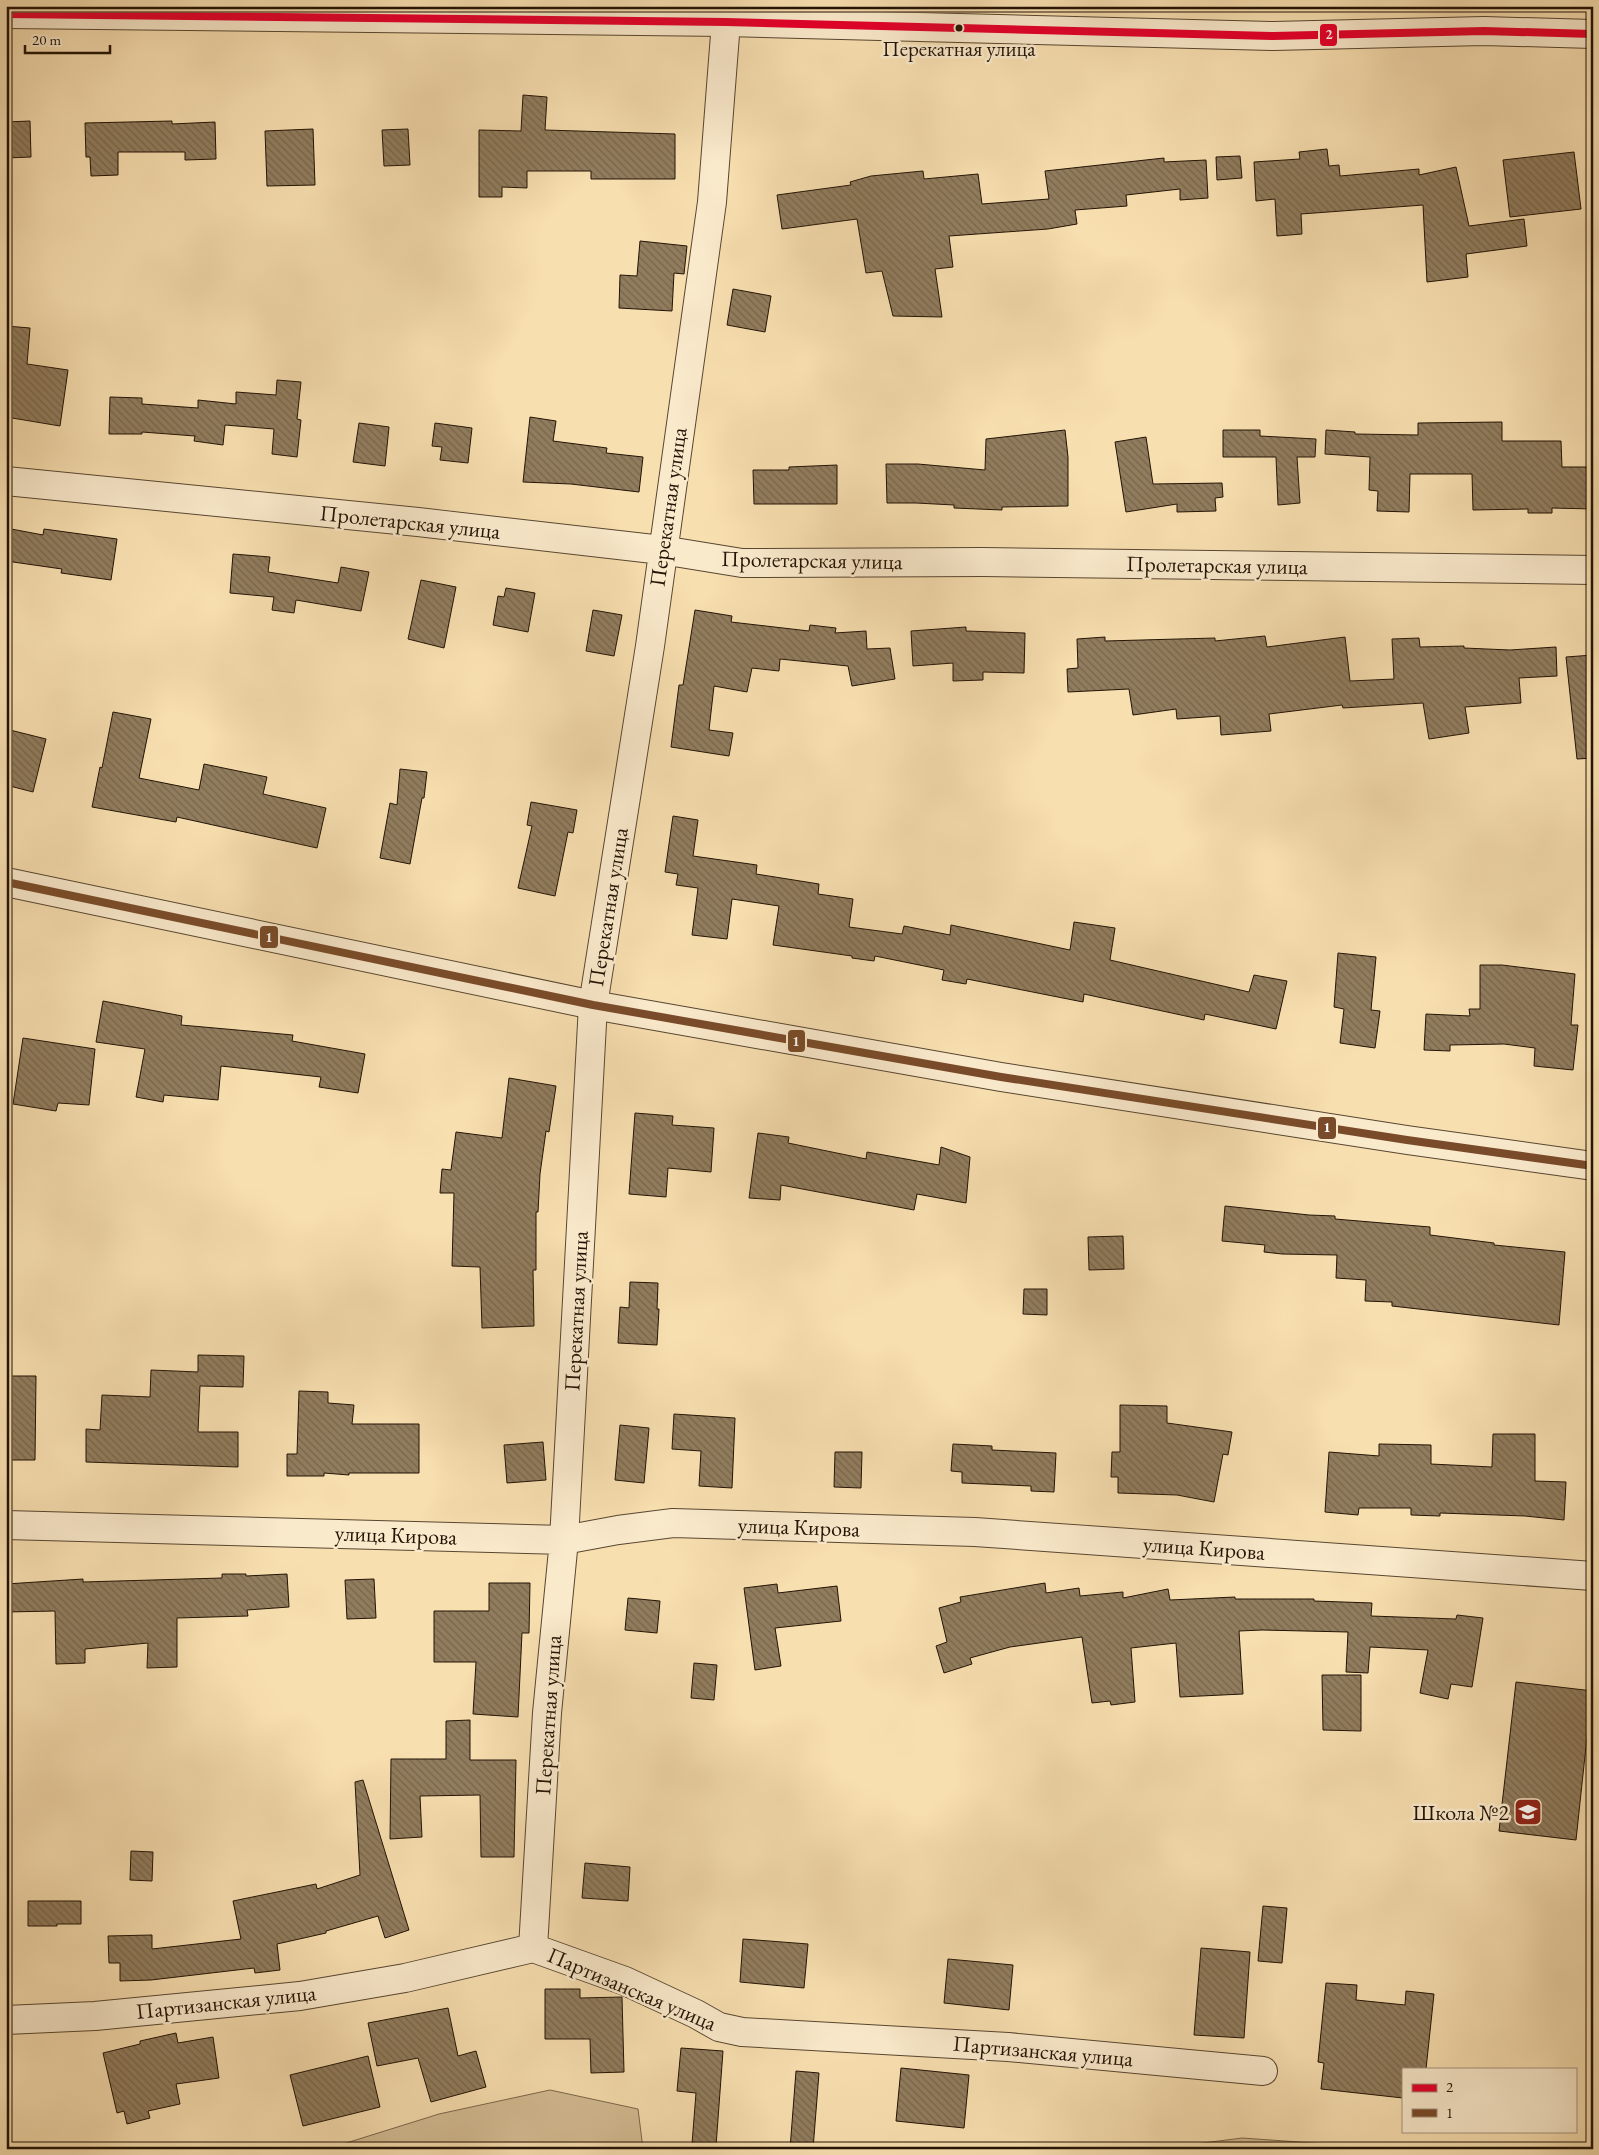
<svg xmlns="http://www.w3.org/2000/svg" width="1599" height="2155" viewBox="0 0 1599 2155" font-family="'EB Garamond',serif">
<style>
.garden{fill:#d4bc93;stroke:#7b684c}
.building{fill:url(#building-back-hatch);stroke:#221305}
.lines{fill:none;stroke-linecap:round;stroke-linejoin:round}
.minor-casing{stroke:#584630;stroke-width:30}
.tertiary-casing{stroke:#584630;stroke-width:30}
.minor{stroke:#faeacc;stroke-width:28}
.tertiary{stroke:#faeacc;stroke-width:28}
.bus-1-casing{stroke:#faeacc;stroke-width:11}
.bus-2-casing{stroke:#faeacc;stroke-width:11}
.bus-1{stroke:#e4002b;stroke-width:8}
.bus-2{stroke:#7a4b2a;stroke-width:8}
.bus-dot{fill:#221305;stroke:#faeacc;stroke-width:2}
.labels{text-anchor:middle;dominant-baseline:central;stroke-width:5;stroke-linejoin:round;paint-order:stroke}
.bus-label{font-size:21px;fill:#221305;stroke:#faeacc}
.street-label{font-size:22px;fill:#221305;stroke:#faeacc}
.poi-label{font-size:22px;fill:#221305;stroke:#faeacc;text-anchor:end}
.line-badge{stroke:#faeacc;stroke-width:2}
.badge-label{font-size:14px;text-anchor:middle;font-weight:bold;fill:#fff}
</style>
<defs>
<pattern id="building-back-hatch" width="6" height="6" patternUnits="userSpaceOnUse" patternTransform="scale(1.25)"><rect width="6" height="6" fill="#917d5e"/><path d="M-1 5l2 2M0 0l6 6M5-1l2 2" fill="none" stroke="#76654c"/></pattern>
</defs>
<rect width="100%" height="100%" fill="#f8dfb0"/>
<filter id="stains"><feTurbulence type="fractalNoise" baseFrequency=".004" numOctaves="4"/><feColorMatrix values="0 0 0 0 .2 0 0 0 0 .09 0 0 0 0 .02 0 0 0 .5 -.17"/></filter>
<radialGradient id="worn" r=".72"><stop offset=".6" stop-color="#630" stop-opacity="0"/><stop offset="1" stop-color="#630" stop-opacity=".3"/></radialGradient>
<path class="garden" d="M 550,2090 L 638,2109 L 643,2149 L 327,2149 L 439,2114 Z
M 1242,2138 L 1370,2147 L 1371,2149 L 1156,2149 Z"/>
<path class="building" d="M 523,95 L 547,97 L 545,130 L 675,134 L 675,179 L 591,179 L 591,171 L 527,171 L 527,188 L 502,187 L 502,197 L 479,197 L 479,130 L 521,131 Z
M 30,121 L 31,157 L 6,158 L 6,122 Z
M 172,121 L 172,124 L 215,122 L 216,159 L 185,160 L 185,152 L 118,152 L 118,175 L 91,176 L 90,157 L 86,157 L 85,123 Z
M 313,129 L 315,185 L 267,186 L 265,131 Z
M 408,129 L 410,165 L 384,166 L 382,130 Z
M 1327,149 L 1329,166 L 1339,165 L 1340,176 L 1419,169 L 1419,175 L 1456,167 L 1469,226 L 1524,219 L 1527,246 L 1466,254 L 1468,277 L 1427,282 L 1423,205 L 1301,214 L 1302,234 L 1277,236 L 1275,199 L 1256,201 L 1254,162 L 1300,159 L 1299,152 Z
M 1574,152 L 1581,209 L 1510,217 L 1503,160 Z
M 1240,156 L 1242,178 L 1217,180 L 1216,157 Z
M 1164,158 L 1164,162 L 1206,160 L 1208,198 L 1180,200 L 1180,189 L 1126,195 L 1127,206 L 1075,210 L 1077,224 L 1048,229 L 949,236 L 953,267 L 935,269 L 942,317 L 893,316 L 882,271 L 866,273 L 857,219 L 782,229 L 777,195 L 851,185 L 850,182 L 871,176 L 923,171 L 924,179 L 978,174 L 982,204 L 1049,199 L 1045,171 Z
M 640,241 L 687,246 L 684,274 L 674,273 L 672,311 L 619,308 L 620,275 L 637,276 Z
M 733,289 L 771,296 L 765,332 L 727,325 Z
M 6,326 L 30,328 L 27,364 L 68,370 L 60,426 L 6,417 Z
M 277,380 L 301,382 L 297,419 L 301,420 L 297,457 L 272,454 L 274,429 L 225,425 L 223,445 L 194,441 L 195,436 L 142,432 L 142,434 L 109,434 L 110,397 L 142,398 L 142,404 L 198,408 L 198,400 L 236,404 L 236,392 L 276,395 Z
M 530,417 L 556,421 L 553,441 L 607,448 L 606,453 L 643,457 L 639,492 L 571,484 L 523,482 Z
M 1502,422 L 1502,441 L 1561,441 L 1562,467 L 1593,467 L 1593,509 L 1552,508 L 1552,513 L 1528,513 L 1528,509 L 1473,510 L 1472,474 L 1410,474 L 1409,512 L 1377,511 L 1378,491 L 1369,490 L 1370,457 L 1325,454 L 1326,430 L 1355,432 L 1355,434 L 1418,435 L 1418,423 Z
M 359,423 L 389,427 L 385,466 L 353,462 Z
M 435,423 L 472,428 L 468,463 L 440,460 L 442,447 L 432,446 Z
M 1065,430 L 1068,457 L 1068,506 L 1002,507 L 1002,510 L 954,508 L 954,505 L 916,503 L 887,503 L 886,464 L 918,464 L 985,470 L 986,439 Z
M 1223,430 L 1260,430 L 1260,436 L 1316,439 L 1315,457 L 1297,457 L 1300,503 L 1278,505 L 1276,457 L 1223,457 Z
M 1146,437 L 1153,484 L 1222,483 L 1223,497 L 1215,498 L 1216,511 L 1177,512 L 1177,504 L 1126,512 L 1115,442 Z
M 837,465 L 837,504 L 754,504 L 753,470 L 789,470 L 789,467 Z
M 6,528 L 43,535 L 44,529 L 117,539 L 111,580 L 61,573 L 62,569 L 6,561 Z
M 233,554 L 270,557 L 268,572 L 338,583 L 341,567 L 369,572 L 361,611 L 296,600 L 294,613 L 272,610 L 274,597 L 230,593 Z
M 421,580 L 456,587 L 444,648 L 408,639 Z
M 506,588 L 535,593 L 528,632 L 493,625 L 498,596 L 504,597 Z
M 593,610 L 622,615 L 614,656 L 586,651 Z
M 695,610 L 732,616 L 731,622 L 809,631 L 810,625 L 836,628 L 835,633 L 866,631 L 867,649 L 890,648 L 895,679 L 852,686 L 848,666 L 780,659 L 779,671 L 752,668 L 747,692 L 714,686 L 709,730 L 733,733 L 729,756 L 671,747 L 679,685 L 683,685 Z
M 966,627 L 966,631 L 1025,633 L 1024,673 L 983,672 L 983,680 L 953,681 L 953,663 L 913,666 L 911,631 Z
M 1265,636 L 1267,647 L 1345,637 L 1350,681 L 1394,679 L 1392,639 L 1419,638 L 1420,647 L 1464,646 L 1464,648 L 1510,650 L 1556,647 L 1557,676 L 1519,678 L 1521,703 L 1465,707 L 1469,733 L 1429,739 L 1423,703 L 1343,708 L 1342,705 L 1269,714 L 1271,731 L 1221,735 L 1220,716 L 1177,719 L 1176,709 L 1133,715 L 1129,689 L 1068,692 L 1067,669 L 1078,668 L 1077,639 L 1105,637 L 1105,641 L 1215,638 L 1215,641 Z
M 1593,655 L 1593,758 L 1577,759 L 1566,657 Z
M 113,712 L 151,719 L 139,778 L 199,790 L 204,764 L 267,777 L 263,794 L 326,808 L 317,848 L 177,817 L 176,822 L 92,807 L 100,767 L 102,768 Z
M 6,729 L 46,739 L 33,792 L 6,785 Z
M 400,769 L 427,772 L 424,798 L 422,798 L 410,864 L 380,858 L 390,803 L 397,805 Z
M 531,802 L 577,810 L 573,833 L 568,832 L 555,896 L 518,888 L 532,826 L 527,825 Z
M 673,816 L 698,820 L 693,856 L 757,865 L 756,874 L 819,884 L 818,894 L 853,899 L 849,927 L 902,934 L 904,926 L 950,935 L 951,925 L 1070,950 L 1074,922 L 1115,928 L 1110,960 L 1249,992 L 1254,975 L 1287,981 L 1276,1029 L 1205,1014 L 1204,1020 L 1084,994 L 1083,1002 L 967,979 L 966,984 L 942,980 L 944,970 L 875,956 L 874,961 L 852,958 L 852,956 L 773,945 L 779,906 L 732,899 L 727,939 L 692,935 L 698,888 L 676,885 L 678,874 L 665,872 Z
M 1338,953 L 1376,957 L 1371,1010 L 1380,1011 L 1375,1048 L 1340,1043 L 1344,1009 L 1334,1007 Z
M 1480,965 L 1502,965 L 1575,974 L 1571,1025 L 1578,1025 L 1573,1070 L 1534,1066 L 1535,1048 L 1504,1044 L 1450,1045 L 1450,1051 L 1424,1050 L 1426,1014 L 1470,1016 L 1469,1009 L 1480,1009 Z
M 103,1001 L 182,1016 L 181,1025 L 293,1035 L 292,1041 L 365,1054 L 358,1093 L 319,1087 L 321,1077 L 221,1066 L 218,1100 L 164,1095 L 163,1102 L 136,1097 L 145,1049 L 96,1042 Z
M 23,1038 L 95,1049 L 89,1105 L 58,1103 L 56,1111 L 13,1104 Z
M 509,1078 L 556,1086 L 549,1132 L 546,1131 L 540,1174 L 538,1212 L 536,1212 L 536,1270 L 533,1270 L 534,1326 L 482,1328 L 480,1267 L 452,1266 L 454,1193 L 440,1193 L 442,1169 L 451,1170 L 456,1132 L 502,1138 Z
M 635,1113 L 673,1116 L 672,1125 L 714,1128 L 711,1172 L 668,1168 L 666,1197 L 629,1194 Z
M 758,1133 L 789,1137 L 788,1143 L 866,1159 L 867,1152 L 939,1165 L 941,1147 L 970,1157 L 966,1203 L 917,1194 L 914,1210 L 781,1185 L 780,1200 L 749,1198 Z
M 1225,1206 L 1309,1215 L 1335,1216 L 1335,1219 L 1430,1227 L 1430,1235 L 1494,1243 L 1494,1245 L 1565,1252 L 1559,1325 L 1392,1306 L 1392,1302 L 1365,1301 L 1366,1280 L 1336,1278 L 1337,1255 L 1282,1254 L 1264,1252 L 1265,1245 L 1222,1241 Z
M 1123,1236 L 1124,1269 L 1089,1270 L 1088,1237 Z
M 630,1282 L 658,1283 L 657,1309 L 659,1309 L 657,1345 L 618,1343 L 620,1307 L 629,1308 Z
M 1024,1289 L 1047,1289 L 1047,1315 L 1023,1314 Z
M 198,1355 L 244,1356 L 243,1387 L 200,1386 L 198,1432 L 238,1432 L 238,1467 L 86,1462 L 86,1429 L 100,1430 L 102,1395 L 150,1397 L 151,1370 L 198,1372 Z
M 6,1376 L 36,1376 L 35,1460 L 6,1460 Z
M 299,1391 L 328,1392 L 328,1403 L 354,1405 L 352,1424 L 419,1424 L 419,1473 L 349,1473 L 349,1475 L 324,1473 L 324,1476 L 287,1476 L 287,1454 L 297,1454 Z
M 1120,1405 L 1167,1406 L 1167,1423 L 1232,1432 L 1228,1455 L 1223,1454 L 1214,1502 L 1177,1495 L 1118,1493 L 1118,1477 L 1111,1477 L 1112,1452 L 1120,1452 Z
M 674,1414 L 735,1418 L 732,1488 L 699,1486 L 701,1451 L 672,1449 Z
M 620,1425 L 649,1428 L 644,1483 L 615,1480 Z
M 1493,1434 L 1535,1434 L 1535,1481 L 1566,1482 L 1564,1520 L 1525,1516 L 1440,1513 L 1440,1516 L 1411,1515 L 1411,1508 L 1359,1508 L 1358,1515 L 1325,1512 L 1329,1452 L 1379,1456 L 1379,1444 L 1431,1445 L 1431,1464 L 1492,1467 Z
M 543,1442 L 546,1480 L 507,1483 L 504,1445 Z
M 953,1444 L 992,1446 L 992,1450 L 1056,1453 L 1054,1492 L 1031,1491 L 1031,1486 L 962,1483 L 962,1472 L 951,1471 Z
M 835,1452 L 862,1452 L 861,1488 L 834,1487 Z
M 222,1574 L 246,1574 L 246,1576 L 287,1574 L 289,1607 L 247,1610 L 248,1616 L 177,1618 L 177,1667 L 147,1668 L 148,1643 L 85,1649 L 85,1663 L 56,1664 L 55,1611 L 6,1612 L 6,1584 L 83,1579 L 83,1582 L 222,1578 Z
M 374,1579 L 376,1618 L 347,1619 L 345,1580 Z
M 489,1583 L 530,1583 L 529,1633 L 522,1633 L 518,1717 L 473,1714 L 476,1662 L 434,1662 L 434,1611 L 489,1611 Z
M 1045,1583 L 1046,1593 L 1079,1588 L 1080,1596 L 1123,1592 L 1123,1598 L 1168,1589 L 1170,1600 L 1235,1597 L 1235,1599 L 1314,1599 L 1314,1601 L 1372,1603 L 1371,1616 L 1456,1619 L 1457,1615 L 1483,1618 L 1472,1687 L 1451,1684 L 1448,1699 L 1420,1693 L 1428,1650 L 1370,1647 L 1368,1673 L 1346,1672 L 1348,1632 L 1262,1630 L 1239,1631 L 1243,1694 L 1180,1697 L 1176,1643 L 1131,1648 L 1135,1702 L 1111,1705 L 1110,1701 L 1092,1703 L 1082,1637 L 1010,1647 L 970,1658 L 972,1664 L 944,1673 L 936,1646 L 947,1642 L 939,1608 L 961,1602 L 960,1597 Z
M 777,1584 L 778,1593 L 837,1586 L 841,1621 L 775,1628 L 781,1666 L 755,1670 L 744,1588 Z
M 628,1598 L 660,1601 L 657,1633 L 625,1630 Z
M 694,1663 L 717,1665 L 714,1700 L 691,1698 Z
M 1322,1675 L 1361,1675 L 1361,1731 L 1323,1730 Z
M 1516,1682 L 1593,1691 L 1593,1738 L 1587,1737 L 1576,1840 L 1499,1831 Z
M 470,1720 L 470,1760 L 516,1760 L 514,1857 L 481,1857 L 480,1795 L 420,1796 L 422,1837 L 390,1839 L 391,1759 L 446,1759 L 446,1721 Z
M 363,1780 L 409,1930 L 385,1938 L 378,1916 L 326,1931 L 326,1933 L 277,1944 L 280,1970 L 255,1973 L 254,1968 L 151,1980 L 120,1981 L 120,1963 L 109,1963 L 108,1936 L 152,1935 L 152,1949 L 241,1939 L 233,1901 L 316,1884 L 317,1889 L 360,1875 L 355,1782 Z
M 131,1851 L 153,1852 L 152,1881 L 130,1880 Z
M 585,1863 L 630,1867 L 628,1901 L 582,1898 Z
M 28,1901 L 81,1901 L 81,1924 L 57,1924 L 57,1926 L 28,1926 Z
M 1263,1906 L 1287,1908 L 1282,1963 L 1258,1961 Z
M 743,1939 L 808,1944 L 804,1988 L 740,1982 Z
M 1201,1948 L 1250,1952 L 1244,2038 L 1194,2035 Z
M 948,1959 L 1013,1965 L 1009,2010 L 944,2003 Z
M 1326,1983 L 1357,1985 L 1356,2000 L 1405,2005 L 1406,1991 L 1434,1994 L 1426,2069 L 1403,2069 L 1403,2098 L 1321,2089 L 1324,2063 L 1318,2062 Z
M 545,1989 L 580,1989 L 580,1998 L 622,1997 L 624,2072 L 591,2073 L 590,2039 L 545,2039 Z
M 448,2008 L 458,2056 L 476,2051 L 486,2087 L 431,2102 L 418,2058 L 377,2066 L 368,2023 Z
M 176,2033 L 178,2043 L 213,2037 L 219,2078 L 176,2084 L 180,2104 L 148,2111 L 150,2118 L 127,2124 L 124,2111 L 117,2113 L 103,2053 L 140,2044 L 140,2041 Z
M 681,2048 L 723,2051 L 716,2146 L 692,2144 L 696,2093 L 677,2091 Z
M 368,2056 L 380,2107 L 303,2126 L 290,2075 Z
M 901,2068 L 969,2075 L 964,2128 L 896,2121 Z
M 796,2071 L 819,2073 L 813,2149 L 790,2149 Z"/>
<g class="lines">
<defs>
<path id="minor" d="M 6,481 L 418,522 L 662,550 L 742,563 L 983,562 L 1593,570
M 6,1525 L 564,1540 L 618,1530 L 673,1523 L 975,1532 L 1593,1576
M 533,1948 L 547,1713 L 564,1540 L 593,1005 L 650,646 L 712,202 L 726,22
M 6,2020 L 95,2016 L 300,1996 L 405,1978 L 533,1948 L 625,1981 L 696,2014 L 719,2027 L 742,2032 L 1008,2047 L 1263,2071"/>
<path id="tertiary" d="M 6,14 L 726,22 L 1273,36 L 1484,31 L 1593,34
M 6,882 L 593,1005 L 1001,1077 L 1407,1140 L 1593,1166"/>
</defs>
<use href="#minor" class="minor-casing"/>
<use href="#tertiary" class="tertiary-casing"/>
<use href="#minor" class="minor"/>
<use href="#tertiary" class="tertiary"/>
<defs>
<path id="bus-1" d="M 6,14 L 726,22 L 1273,36 L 1484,31 L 1593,34"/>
<path id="bus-2" d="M 6,882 L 593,1005 L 1001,1077 L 1407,1140 L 1593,1166"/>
</defs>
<use href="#bus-1" class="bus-1-casing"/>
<use href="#bus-2" class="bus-2-casing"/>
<use href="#bus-1" class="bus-1"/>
<use href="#bus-2" class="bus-2"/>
</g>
<defs>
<symbol id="school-square" viewBox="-11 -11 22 22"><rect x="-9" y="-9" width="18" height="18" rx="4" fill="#8f2418" stroke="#faeacc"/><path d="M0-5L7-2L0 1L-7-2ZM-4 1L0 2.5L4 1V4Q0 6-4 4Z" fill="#fff"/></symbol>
</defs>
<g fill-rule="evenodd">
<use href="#school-square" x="1512" y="1796" width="32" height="32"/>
</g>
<circle class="bus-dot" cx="959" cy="28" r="4.5"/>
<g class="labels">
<g class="bus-label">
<text x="959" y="48">Перекатная улица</text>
</g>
<g class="street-label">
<text transform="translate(668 507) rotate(-82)">Перекатная улица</text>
<text transform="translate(410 522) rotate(6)">Пролетарская улица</text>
<text transform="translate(812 560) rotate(1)">Пролетарская улица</text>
<text transform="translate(1217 565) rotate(1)">Пролетарская улица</text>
<text transform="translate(608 907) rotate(-81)">Перекатная улица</text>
<text transform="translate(576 1311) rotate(-87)">Перекатная улица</text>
<text transform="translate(799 1527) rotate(2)">улица Кирова</text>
<text transform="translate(396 1535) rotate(2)">улица Кирова</text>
<text transform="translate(1204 1548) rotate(4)">улица Кирова</text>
<text transform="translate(548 1715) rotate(-86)">Перекатная улица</text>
<text transform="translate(632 1989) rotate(23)">Партизанская улица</text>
<text transform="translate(226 2002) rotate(-6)">Партизанская улица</text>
<text transform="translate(1043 2051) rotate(5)">Партизанская улица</text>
</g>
<g class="poi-label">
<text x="1509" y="1812">Школа №2</text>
</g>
</g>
<g class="line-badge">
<rect x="1319" y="23" width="19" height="24" rx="5" fill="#e4002b"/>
<rect x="259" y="925" width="20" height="24" rx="5" fill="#7a4b2a"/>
<rect x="787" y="1029" width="19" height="24" rx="5" fill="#7a4b2a"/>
<rect x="1317" y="1116" width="20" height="24" rx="5" fill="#7a4b2a"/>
</g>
<g class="badge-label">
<text x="1329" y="39">2</text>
<text x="269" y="942">1</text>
<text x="796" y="1046">1</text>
<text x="1327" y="1132">1</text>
</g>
<rect width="1599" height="2155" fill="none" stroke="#f8dfb0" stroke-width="25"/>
<rect x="8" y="8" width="1584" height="2140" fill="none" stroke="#221305" stroke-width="2.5"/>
<rect x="12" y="12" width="1574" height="2130" fill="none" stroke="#221305"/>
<rect x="1402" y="2068" width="175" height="65" fill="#faeacc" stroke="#a4947c"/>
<rect x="1412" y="2084" width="25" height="8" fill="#e4002b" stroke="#a4947c"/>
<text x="1446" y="2092" font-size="15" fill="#221305">2</text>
<rect x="1412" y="2109" width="25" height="8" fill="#7a4b2a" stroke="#a4947c"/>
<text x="1446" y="2118" font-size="15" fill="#221305">1</text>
<path d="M25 45v8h85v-8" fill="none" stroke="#221305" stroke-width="2.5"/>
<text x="32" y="45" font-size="15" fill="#221305" stroke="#faeacc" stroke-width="4" paint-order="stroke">20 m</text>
<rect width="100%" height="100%" filter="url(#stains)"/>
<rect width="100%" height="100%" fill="url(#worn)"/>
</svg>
